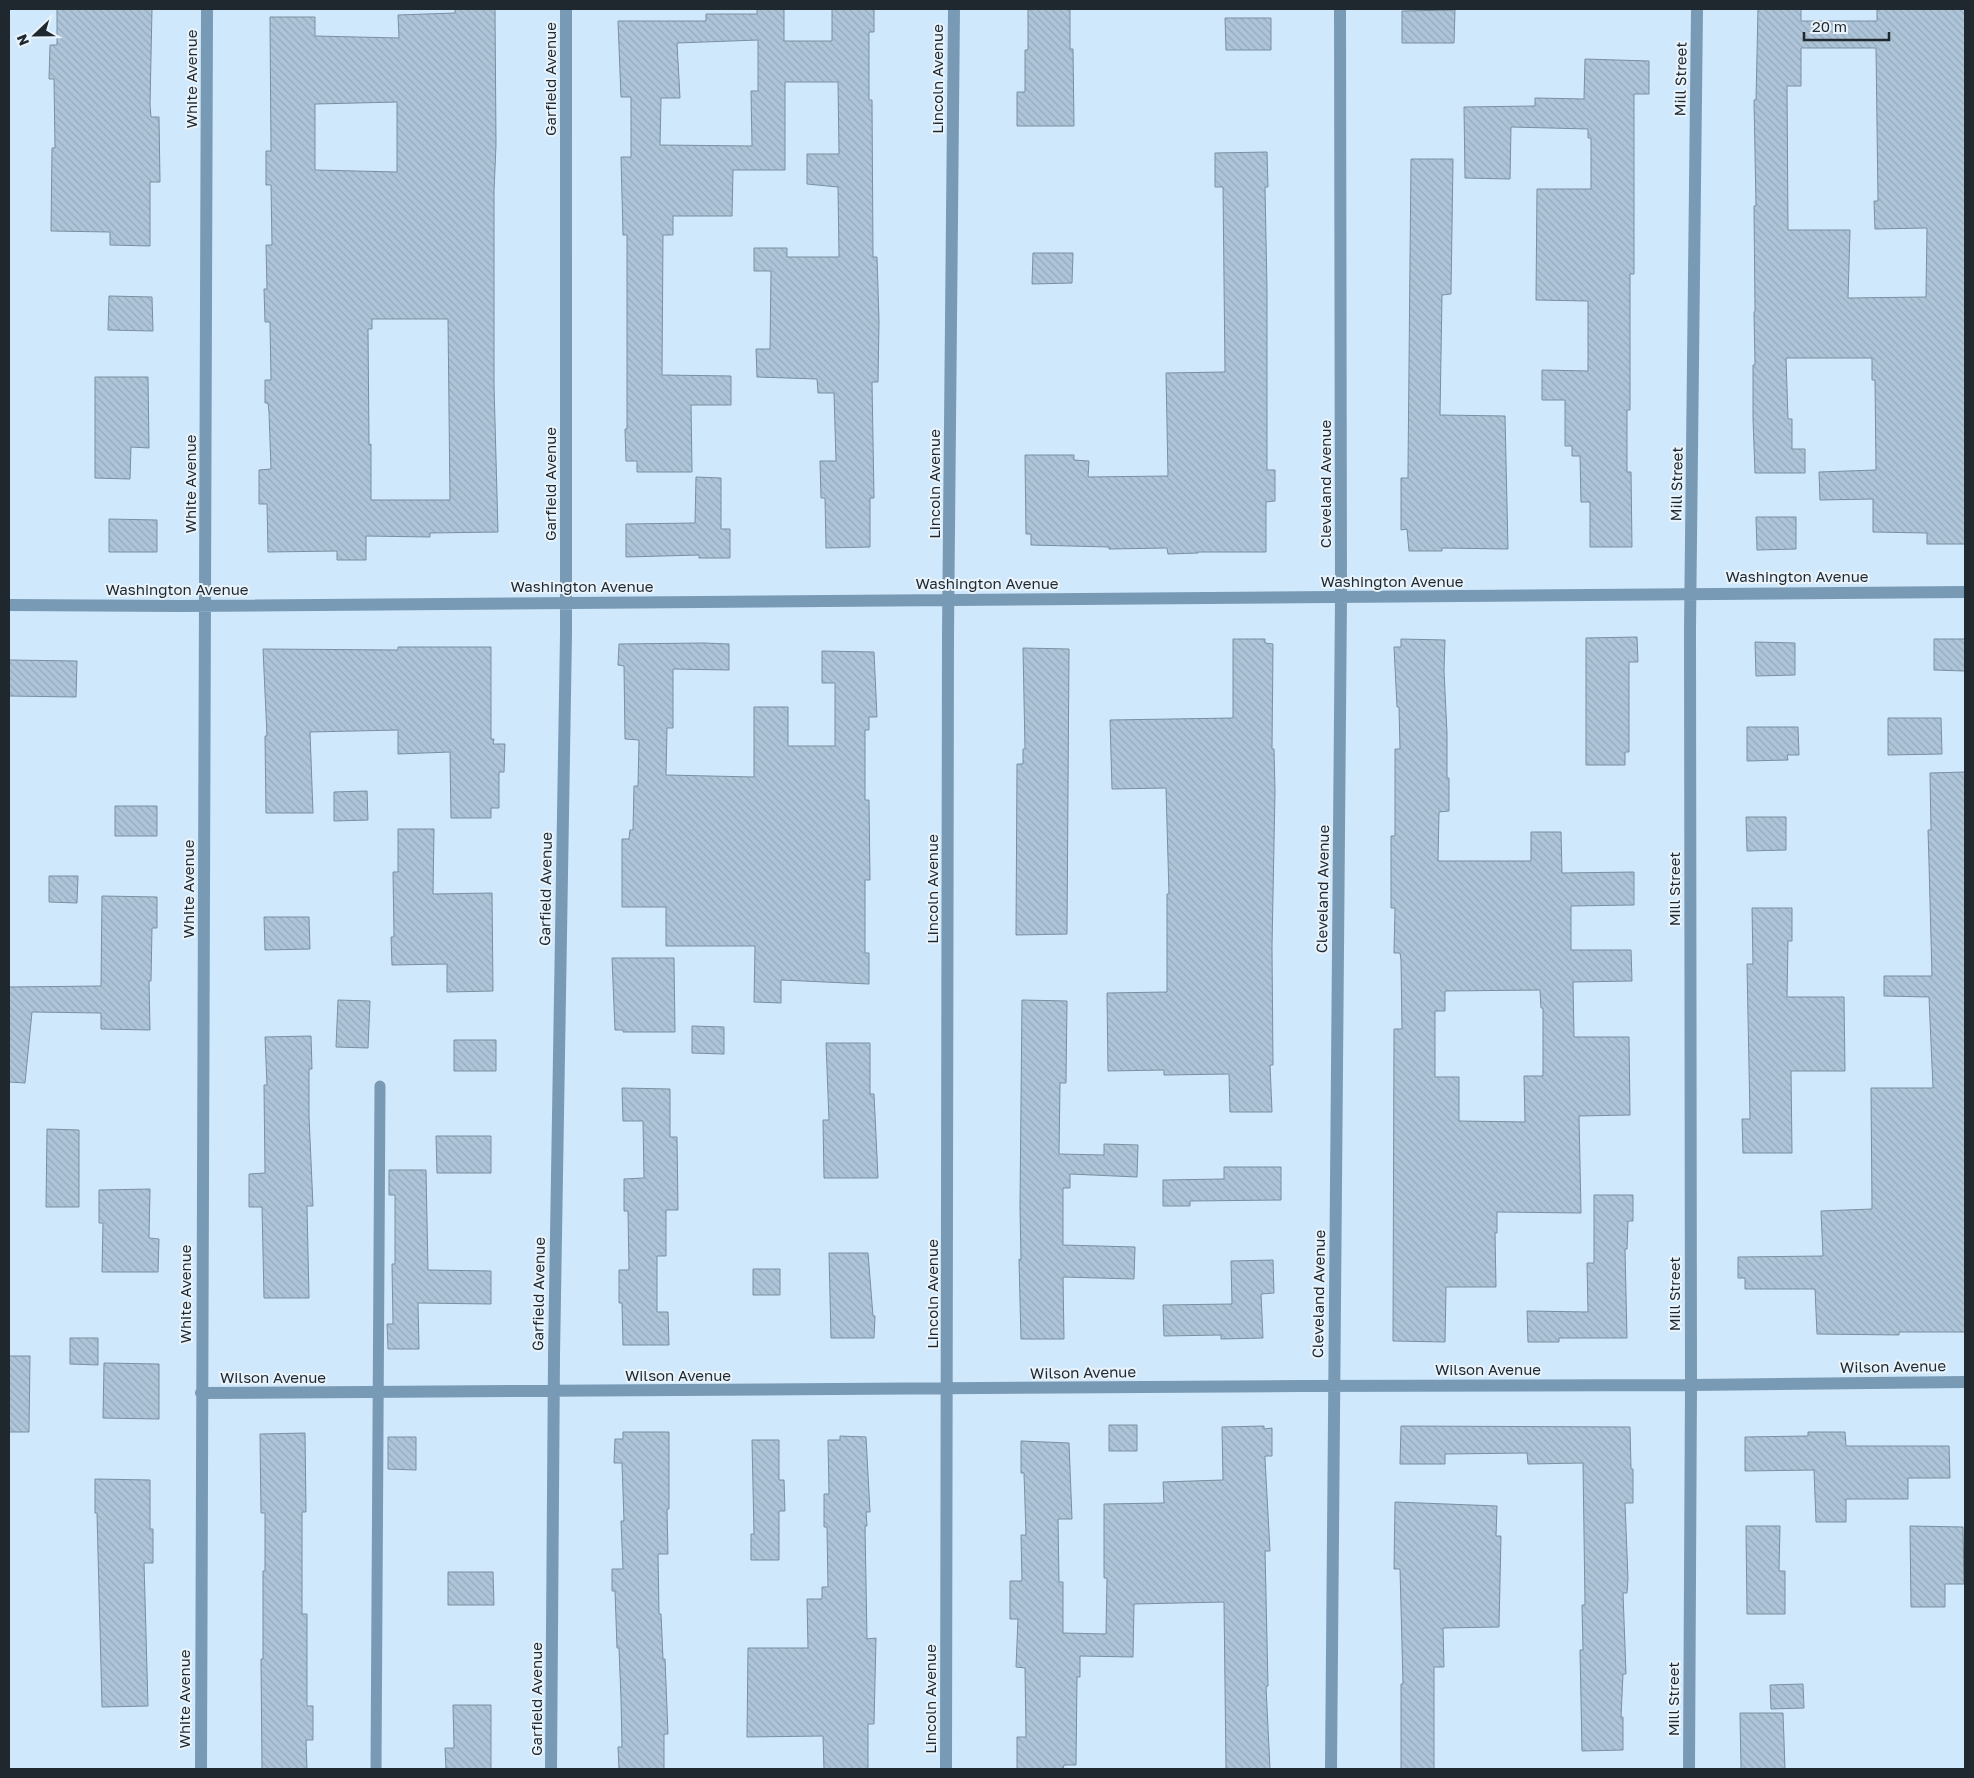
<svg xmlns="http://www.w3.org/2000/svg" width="1974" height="1778" viewBox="0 0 1974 1778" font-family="'Golos Text',sans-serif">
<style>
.building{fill:url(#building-back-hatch);stroke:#7a90a2;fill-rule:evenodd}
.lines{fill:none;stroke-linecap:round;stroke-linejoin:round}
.service{stroke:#799ab5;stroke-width:11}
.minor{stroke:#799ab5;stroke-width:12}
.labels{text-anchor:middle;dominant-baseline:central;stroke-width:4;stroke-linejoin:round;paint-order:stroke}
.street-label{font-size:15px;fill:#1f282f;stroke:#e9f3fb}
</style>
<defs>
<pattern id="building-back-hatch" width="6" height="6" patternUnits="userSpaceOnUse" patternTransform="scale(1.25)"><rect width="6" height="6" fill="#aec5d9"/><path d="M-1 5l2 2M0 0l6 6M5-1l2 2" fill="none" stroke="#95a9bb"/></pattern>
</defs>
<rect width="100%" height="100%" fill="#d0e8fc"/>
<path class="building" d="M 57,9 L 152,9 L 150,105 L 151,117 L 159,117 L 160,182 L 150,182 L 150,246 L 110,245 L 110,232 L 51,231 L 52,148 L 55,148 L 54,79 L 49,79 L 50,45 L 57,45 Z
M 455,9 L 495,9 L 496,145 L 494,191 L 494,385 L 498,532 L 430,533 L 430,537 L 366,536 L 366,560 L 337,560 L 337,551 L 268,552 L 267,504 L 259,504 L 259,470 L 271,469 L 269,412 L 268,403 L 265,403 L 265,380 L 271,380 L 270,322 L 265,322 L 264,289 L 267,289 L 266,245 L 272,245 L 271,185 L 266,185 L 266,151 L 271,151 L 270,17 L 315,17 L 315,36 L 399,38 L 398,15 L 455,13 ZM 397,102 L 397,172 L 315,170 L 315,104 ZM 372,319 L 448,319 L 450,500 L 371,500 L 371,444 L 369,445 L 368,329 L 372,329 Z
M 757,9 L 784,9 L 784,41 L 832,41 L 832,9 L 874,9 L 874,32 L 869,32 L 869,100 L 872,100 L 873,257 L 877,257 L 879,321 L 878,382 L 872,382 L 874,498 L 870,498 L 870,547 L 826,548 L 825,498 L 821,498 L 820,461 L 836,461 L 834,393 L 818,393 L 817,379 L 757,377 L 756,349 L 770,349 L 771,271 L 754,271 L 754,248 L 787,248 L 787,257 L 839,257 L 838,187 L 807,184 L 807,154 L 839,154 L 838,82 L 785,82 L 785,170 L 733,170 L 732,216 L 673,216 L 673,235 L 663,235 L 662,375 L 731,376 L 731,405 L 691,405 L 692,472 L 637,472 L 637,461 L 626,461 L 625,429 L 627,429 L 627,235 L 623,235 L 621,157 L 631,157 L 631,97 L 621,97 L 618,21 L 706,21 L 706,14 L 757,14 ZM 758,40 L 758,91 L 751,91 L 752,146 L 660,145 L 661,98 L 680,98 L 677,43 Z
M 1028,9 L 1070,9 L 1070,49 L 1073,49 L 1074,126 L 1017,126 L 1017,92 L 1025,92 L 1025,50 L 1028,50 Z
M 1758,9 L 1801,9 L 1801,21 L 1877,21 L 1877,9 L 1965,9 L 1965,544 L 1927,544 L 1927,533 L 1873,532 L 1873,499 L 1820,500 L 1819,472 L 1876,470 L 1875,380 L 1872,380 L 1872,358 L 1786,358 L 1788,419 L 1792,419 L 1792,449 L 1805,449 L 1805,473 L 1755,473 L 1753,419 L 1753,365 L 1755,365 L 1754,312 L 1755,312 L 1754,206 L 1756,206 L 1754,100 L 1756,100 ZM 1801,48 L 1876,48 L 1878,201 L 1874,201 L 1875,229 L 1927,228 L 1926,297 L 1848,298 L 1850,230 L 1788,230 L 1787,86 L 1801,86 Z
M 1455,10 L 1454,43 L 1402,43 L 1402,11 Z
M 1225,18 L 1271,18 L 1271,50 L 1226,50 Z
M 1585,59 L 1649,61 L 1649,94 L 1634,94 L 1634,274 L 1630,274 L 1630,410 L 1627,410 L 1627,472 L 1631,472 L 1632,547 L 1590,547 L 1590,502 L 1581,502 L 1580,456 L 1572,456 L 1572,446 L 1565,446 L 1565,400 L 1542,400 L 1542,370 L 1588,371 L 1588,301 L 1536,300 L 1537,189 L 1591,189 L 1591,138 L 1588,138 L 1588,129 L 1511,127 L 1510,179 L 1465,178 L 1464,107 L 1535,106 L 1535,98 L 1584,99 Z
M 1267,152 L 1268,187 L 1265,187 L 1267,290 L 1267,470 L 1275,470 L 1275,501 L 1266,502 L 1266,552 L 1198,552 L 1198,553 L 1168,554 L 1167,548 L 1109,549 L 1109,547 L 1031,545 L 1031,534 L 1026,534 L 1025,455 L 1074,455 L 1074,460 L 1089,461 L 1088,477 L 1168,476 L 1166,373 L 1225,372 L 1223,187 L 1215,187 L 1215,153 Z
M 1411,159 L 1453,159 L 1451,294 L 1442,295 L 1440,415 L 1505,416 L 1508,549 L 1442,548 L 1442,551 L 1409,551 L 1407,529 L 1401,530 L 1401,478 L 1408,478 L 1408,470 Z
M 1033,253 L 1073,253 L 1072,283 L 1032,284 Z
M 109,296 L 152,297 L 153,331 L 108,330 Z
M 95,377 L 148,377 L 149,448 L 131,447 L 130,479 L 95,478 Z
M 696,477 L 721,478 L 721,529 L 730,529 L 730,558 L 699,558 L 699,555 L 626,557 L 626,524 L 695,523 Z
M 1756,517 L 1796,517 L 1796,549 L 1757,550 Z
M 109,519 L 157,520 L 157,552 L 109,552 Z
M 1637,637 L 1638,662 L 1629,662 L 1629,752 L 1625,752 L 1625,765 L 1586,765 L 1586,638 Z
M 1233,639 L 1265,639 L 1265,643 L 1273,644 L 1272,749 L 1274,749 L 1275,791 L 1272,947 L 1273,1065 L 1270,1065 L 1272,1112 L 1230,1112 L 1229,1074 L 1164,1075 L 1164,1070 L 1108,1071 L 1107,993 L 1167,992 L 1167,894 L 1169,894 L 1166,788 L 1112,789 L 1110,720 L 1233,718 Z
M 1401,639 L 1445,640 L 1444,671 L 1447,733 L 1447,778 L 1449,778 L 1449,811 L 1439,812 L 1438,861 L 1531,861 L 1531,832 L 1561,832 L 1562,873 L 1634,872 L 1634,905 L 1571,906 L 1571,950 L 1631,950 L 1632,981 L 1573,982 L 1574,1037 L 1629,1037 L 1630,1115 L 1579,1116 L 1581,1213 L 1497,1212 L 1497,1233 L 1495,1233 L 1496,1287 L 1446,1287 L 1445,1342 L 1393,1341 L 1394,1029 L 1402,1029 L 1401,960 L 1400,953 L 1394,953 L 1395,908 L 1391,908 L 1391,836 L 1395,836 L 1395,749 L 1400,749 L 1399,707 L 1397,707 L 1394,647 L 1401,647 ZM 1540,990 L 1541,1008 L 1543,1008 L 1543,1076 L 1524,1076 L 1525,1122 L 1459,1121 L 1459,1077 L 1435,1077 L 1435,1011 L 1445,1011 L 1445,991 Z
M 1934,639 L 1965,639 L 1965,671 L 1934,670 Z
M 1755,642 L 1795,643 L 1795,675 L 1756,676 Z
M 704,643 L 729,644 L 729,670 L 673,669 L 673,728 L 667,728 L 666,775 L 754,777 L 754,707 L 788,707 L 788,746 L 835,746 L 835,683 L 822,683 L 822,651 L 874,652 L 877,717 L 869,717 L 869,730 L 865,730 L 865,800 L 869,800 L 870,880 L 865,880 L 865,953 L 869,953 L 869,984 L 781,980 L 781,1003 L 754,1002 L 755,946 L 666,946 L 666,907 L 622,907 L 622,839 L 629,839 L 630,830 L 633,830 L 634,786 L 638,786 L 639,740 L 625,739 L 624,666 L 618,665 L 619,644 Z
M 398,647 L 491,647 L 491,739 L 494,739 L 493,744 L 505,744 L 504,772 L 499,772 L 499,808 L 491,808 L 491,818 L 451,818 L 450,752 L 398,754 L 398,730 L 310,732 L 313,813 L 266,813 L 265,736 L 267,736 L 263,649 L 398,650 Z
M 1023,648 L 1069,649 L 1067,934 L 1016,935 L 1017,764 L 1023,764 L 1023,749 L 1025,749 Z
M 9,660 L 77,661 L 76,697 L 9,696 Z
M 1888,718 L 1941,718 L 1942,754 L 1888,755 Z
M 1747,727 L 1798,727 L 1799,755 L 1787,755 L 1788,760 L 1747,761 Z
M 1965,772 L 1965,1332 L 1899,1332 L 1899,1335 L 1817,1334 L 1815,1289 L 1745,1289 L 1745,1278 L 1738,1278 L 1738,1257 L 1823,1256 L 1821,1211 L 1872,1209 L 1871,1088 L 1933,1088 L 1929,997 L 1884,996 L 1884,976 L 1932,976 L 1929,863 L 1928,830 L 1931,830 L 1930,773 Z
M 367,791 L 368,820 L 334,821 L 334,792 Z
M 115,806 L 157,806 L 157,836 L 115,836 Z
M 1746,817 L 1786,817 L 1786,850 L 1747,851 Z
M 398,829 L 434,829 L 433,894 L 492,893 L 493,991 L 447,992 L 447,964 L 392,965 L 391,937 L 394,937 L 393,872 L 398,872 Z
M 49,876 L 78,876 L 77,903 L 49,902 Z
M 102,896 L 157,897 L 157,928 L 152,928 L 151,981 L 149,981 L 150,1030 L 101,1029 L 101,1013 L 32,1012 L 25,1083 L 9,1082 L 9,987 L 101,986 Z
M 1752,908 L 1792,908 L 1792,941 L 1788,941 L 1787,997 L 1844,997 L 1845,1071 L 1791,1071 L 1792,1153 L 1743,1153 L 1742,1119 L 1750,1119 L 1747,964 L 1753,964 Z
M 264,917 L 309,917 L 310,949 L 265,950 Z
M 612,958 L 674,958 L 675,1032 L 623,1032 L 623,1030 L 615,1030 Z
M 338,1000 L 370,1001 L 368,1048 L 336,1047 Z
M 1022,1000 L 1067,1001 L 1066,1083 L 1060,1083 L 1059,1154 L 1104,1155 L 1104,1144 L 1138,1145 L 1137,1177 L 1070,1174 L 1070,1188 L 1063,1188 L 1063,1245 L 1135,1247 L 1134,1279 L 1063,1277 L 1064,1339 L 1021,1339 L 1019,1259 L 1021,1260 L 1020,1207 Z
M 692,1026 L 724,1027 L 724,1054 L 692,1053 Z
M 311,1036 L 312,1069 L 309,1069 L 309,1117 L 313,1206 L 307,1206 L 309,1298 L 264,1298 L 262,1207 L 249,1207 L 249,1174 L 265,1173 L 264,1085 L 267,1085 L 265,1037 Z
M 454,1040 L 496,1040 L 496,1071 L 454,1071 Z
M 826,1043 L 870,1043 L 870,1094 L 874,1094 L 878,1178 L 824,1178 L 823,1120 L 829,1120 Z
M 622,1088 L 670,1089 L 670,1137 L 677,1137 L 678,1210 L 666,1210 L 666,1256 L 657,1256 L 657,1312 L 668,1312 L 669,1345 L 623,1345 L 622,1303 L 619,1303 L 619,1270 L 629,1270 L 628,1211 L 624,1211 L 624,1179 L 644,1178 L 643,1121 L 623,1121 Z
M 47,1129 L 79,1130 L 79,1207 L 46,1207 Z
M 436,1136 L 491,1136 L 491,1173 L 437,1173 Z
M 1224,1167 L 1281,1167 L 1281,1200 L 1190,1201 L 1190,1206 L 1163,1206 L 1163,1180 L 1224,1179 Z
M 389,1170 L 426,1170 L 428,1270 L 491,1271 L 491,1304 L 418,1303 L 419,1349 L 388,1349 L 387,1324 L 393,1324 L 392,1264 L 395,1264 L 395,1195 L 389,1195 Z
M 150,1189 L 149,1238 L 159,1239 L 158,1272 L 102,1272 L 103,1223 L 99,1223 L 99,1190 Z
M 1594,1195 L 1633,1195 L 1633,1221 L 1628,1221 L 1627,1249 L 1625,1249 L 1627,1338 L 1559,1338 L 1559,1342 L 1528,1342 L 1527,1311 L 1588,1312 L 1587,1263 L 1594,1263 Z
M 829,1253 L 868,1253 L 873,1316 L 875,1316 L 874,1338 L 831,1338 Z
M 1273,1260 L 1274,1293 L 1261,1294 L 1263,1338 L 1221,1339 L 1221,1335 L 1164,1336 L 1163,1305 L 1232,1304 L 1231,1261 Z
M 753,1269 L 780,1269 L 780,1295 L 753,1295 Z
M 70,1338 L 98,1338 L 98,1365 L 70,1364 Z
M 9,1356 L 30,1356 L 29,1432 L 9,1432 Z
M 104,1363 L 159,1364 L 159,1419 L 103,1418 Z
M 1109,1425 L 1137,1425 L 1137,1451 L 1109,1451 Z
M 1264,1426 L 1264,1429 L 1272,1428 L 1272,1456 L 1265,1456 L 1265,1459 L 1270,1551 L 1265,1551 L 1268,1686 L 1266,1687 L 1270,1769 L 1226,1769 L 1224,1602 L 1134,1604 L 1133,1657 L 1080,1656 L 1080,1677 L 1077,1677 L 1076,1765 L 1064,1765 L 1063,1769 L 1017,1769 L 1017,1737 L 1026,1737 L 1025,1668 L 1016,1667 L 1018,1619 L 1010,1619 L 1010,1581 L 1022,1581 L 1021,1535 L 1026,1535 L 1024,1473 L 1021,1473 L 1021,1441 L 1069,1443 L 1072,1519 L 1058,1519 L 1059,1582 L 1063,1582 L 1063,1633 L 1106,1634 L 1107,1578 L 1104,1578 L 1104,1504 L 1164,1503 L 1163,1482 L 1223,1480 L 1222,1427 Z
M 1401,1426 L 1630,1427 L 1631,1469 L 1633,1469 L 1633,1503 L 1625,1503 L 1628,1579 L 1627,1593 L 1623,1593 L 1626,1674 L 1623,1674 L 1621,1717 L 1623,1717 L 1623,1750 L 1582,1751 L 1580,1650 L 1583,1650 L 1582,1605 L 1585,1605 L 1583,1463 L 1528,1464 L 1527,1453 L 1445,1454 L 1445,1464 L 1400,1464 Z
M 623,1432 L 669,1432 L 669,1509 L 667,1509 L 668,1554 L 658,1554 L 659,1614 L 661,1614 L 663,1659 L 665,1659 L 668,1734 L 664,1734 L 664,1769 L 619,1769 L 618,1747 L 622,1747 L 621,1699 L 619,1648 L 617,1648 L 615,1591 L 612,1591 L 612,1569 L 623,1569 L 621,1521 L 624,1521 L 622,1463 L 614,1463 L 615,1439 L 623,1439 Z
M 1808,1432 L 1845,1432 L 1846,1446 L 1949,1446 L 1950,1478 L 1908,1478 L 1908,1499 L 1846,1499 L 1846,1522 L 1816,1522 L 1814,1470 L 1745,1471 L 1745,1437 L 1808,1436 Z
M 305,1433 L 306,1512 L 302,1512 L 302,1614 L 307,1614 L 307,1706 L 313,1706 L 313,1740 L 306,1740 L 307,1769 L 262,1769 L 261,1659 L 263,1659 L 263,1571 L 265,1571 L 265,1513 L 261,1513 L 260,1434 Z
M 840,1436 L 866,1437 L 870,1512 L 866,1512 L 867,1526 L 865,1526 L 867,1639 L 876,1638 L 874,1724 L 868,1724 L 868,1769 L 824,1769 L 823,1736 L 747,1737 L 748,1648 L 808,1648 L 807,1599 L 822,1599 L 822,1587 L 828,1587 L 827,1527 L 824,1527 L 824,1494 L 829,1494 L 828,1440 L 840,1440 Z
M 388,1437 L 416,1437 L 416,1470 L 388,1469 Z
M 752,1440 L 779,1440 L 779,1480 L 784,1480 L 785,1511 L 779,1511 L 779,1560 L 751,1560 L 751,1534 L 754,1534 Z
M 95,1479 L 150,1480 L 150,1529 L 153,1529 L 153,1563 L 144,1563 L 148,1706 L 102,1707 L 97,1513 L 95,1513 Z
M 1395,1502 L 1497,1506 L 1496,1536 L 1501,1536 L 1499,1627 L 1443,1628 L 1444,1667 L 1434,1667 L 1434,1769 L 1401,1769 L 1401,1684 L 1403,1684 L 1400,1569 L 1394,1569 Z
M 1746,1526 L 1780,1526 L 1779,1571 L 1785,1571 L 1785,1614 L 1747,1614 Z
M 1910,1526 L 1963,1527 L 1964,1584 L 1945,1584 L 1945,1607 L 1911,1607 Z
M 448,1572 L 493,1572 L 494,1605 L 448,1605 Z
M 1803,1684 L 1804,1708 L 1771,1709 L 1770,1685 Z
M 453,1705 L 491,1705 L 491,1769 L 446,1769 L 445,1748 L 454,1748 Z
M 1740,1713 L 1783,1713 L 1785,1769 L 1741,1769 Z"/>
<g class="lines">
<path class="service" d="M 376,1769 L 380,1086"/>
<path class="minor" d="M 9,605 L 180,606 L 1965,592
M 201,1393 L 1300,1386 L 1691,1385 L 1965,1382
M 201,1769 L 207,9
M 551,1769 L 554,1356 L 566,634 L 566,9
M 946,1769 L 948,633 L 954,9
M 1331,1769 L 1341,598 L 1340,9
M 1689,1769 L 1691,1385 L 1690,628 L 1697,9"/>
</g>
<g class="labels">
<g class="street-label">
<text transform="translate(191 79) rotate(-90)">White Avenue</text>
<text transform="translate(550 79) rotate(-90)">Garfield Avenue</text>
<text transform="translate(937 79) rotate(-90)">Lincoln Avenue</text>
<text transform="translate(1680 79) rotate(-89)">Mill Street</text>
<text transform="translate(190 484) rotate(-90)">White Avenue</text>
<text transform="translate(550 484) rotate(-90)">Garfield Avenue</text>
<text transform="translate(934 484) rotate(-90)">Lincoln Avenue</text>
<text transform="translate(1325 484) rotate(-90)">Cleveland Avenue</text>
<text transform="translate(1676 484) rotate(-89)">Mill Street</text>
<text x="1797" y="576">Washington Avenue</text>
<text x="1392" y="581">Washington Avenue</text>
<text x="987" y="583">Washington Avenue</text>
<text x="582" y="586">Washington Avenue</text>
<text x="177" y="589">Washington Avenue</text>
<text transform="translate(188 889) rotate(-90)">White Avenue</text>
<text transform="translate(545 889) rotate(-89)">Garfield Avenue</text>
<text transform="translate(932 889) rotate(-90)">Lincoln Avenue</text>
<text transform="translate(1322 889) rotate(-89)">Cleveland Avenue</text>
<text transform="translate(1674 889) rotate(-90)">Mill Street</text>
<text transform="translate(185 1294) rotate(-90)">White Avenue</text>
<text transform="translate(538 1294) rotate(-89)">Garfield Avenue</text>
<text transform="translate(932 1294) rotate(-90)">Lincoln Avenue</text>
<text transform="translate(1318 1294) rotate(-89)">Cleveland Avenue</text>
<text transform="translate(1674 1294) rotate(-90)">Mill Street</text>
<text transform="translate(1893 1366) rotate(-1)">Wilson Avenue</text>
<text x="1488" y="1369">Wilson Avenue</text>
<text transform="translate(1083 1372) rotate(-1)">Wilson Avenue</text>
<text x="678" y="1375">Wilson Avenue</text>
<text x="273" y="1377">Wilson Avenue</text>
<text transform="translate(184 1699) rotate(-90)">White Avenue</text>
<text transform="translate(536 1699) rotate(-90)">Garfield Avenue</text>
<text transform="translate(930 1699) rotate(-90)">Lincoln Avenue</text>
<text transform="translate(1673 1699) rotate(-90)">Mill Street</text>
</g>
</g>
<rect width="1974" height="1778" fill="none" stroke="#1f282f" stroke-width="20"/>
<g transform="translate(35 35) rotate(248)" stroke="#e9f3fb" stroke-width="4" paint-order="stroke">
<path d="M0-4L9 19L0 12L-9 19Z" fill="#1f282f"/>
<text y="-8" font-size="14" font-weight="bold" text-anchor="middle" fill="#1f282f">N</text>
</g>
<path d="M1804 32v8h85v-8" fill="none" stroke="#1f282f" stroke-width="2.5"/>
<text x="1812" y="32" font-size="15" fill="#1f282f" stroke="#e9f3fb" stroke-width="4" paint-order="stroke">20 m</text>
</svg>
